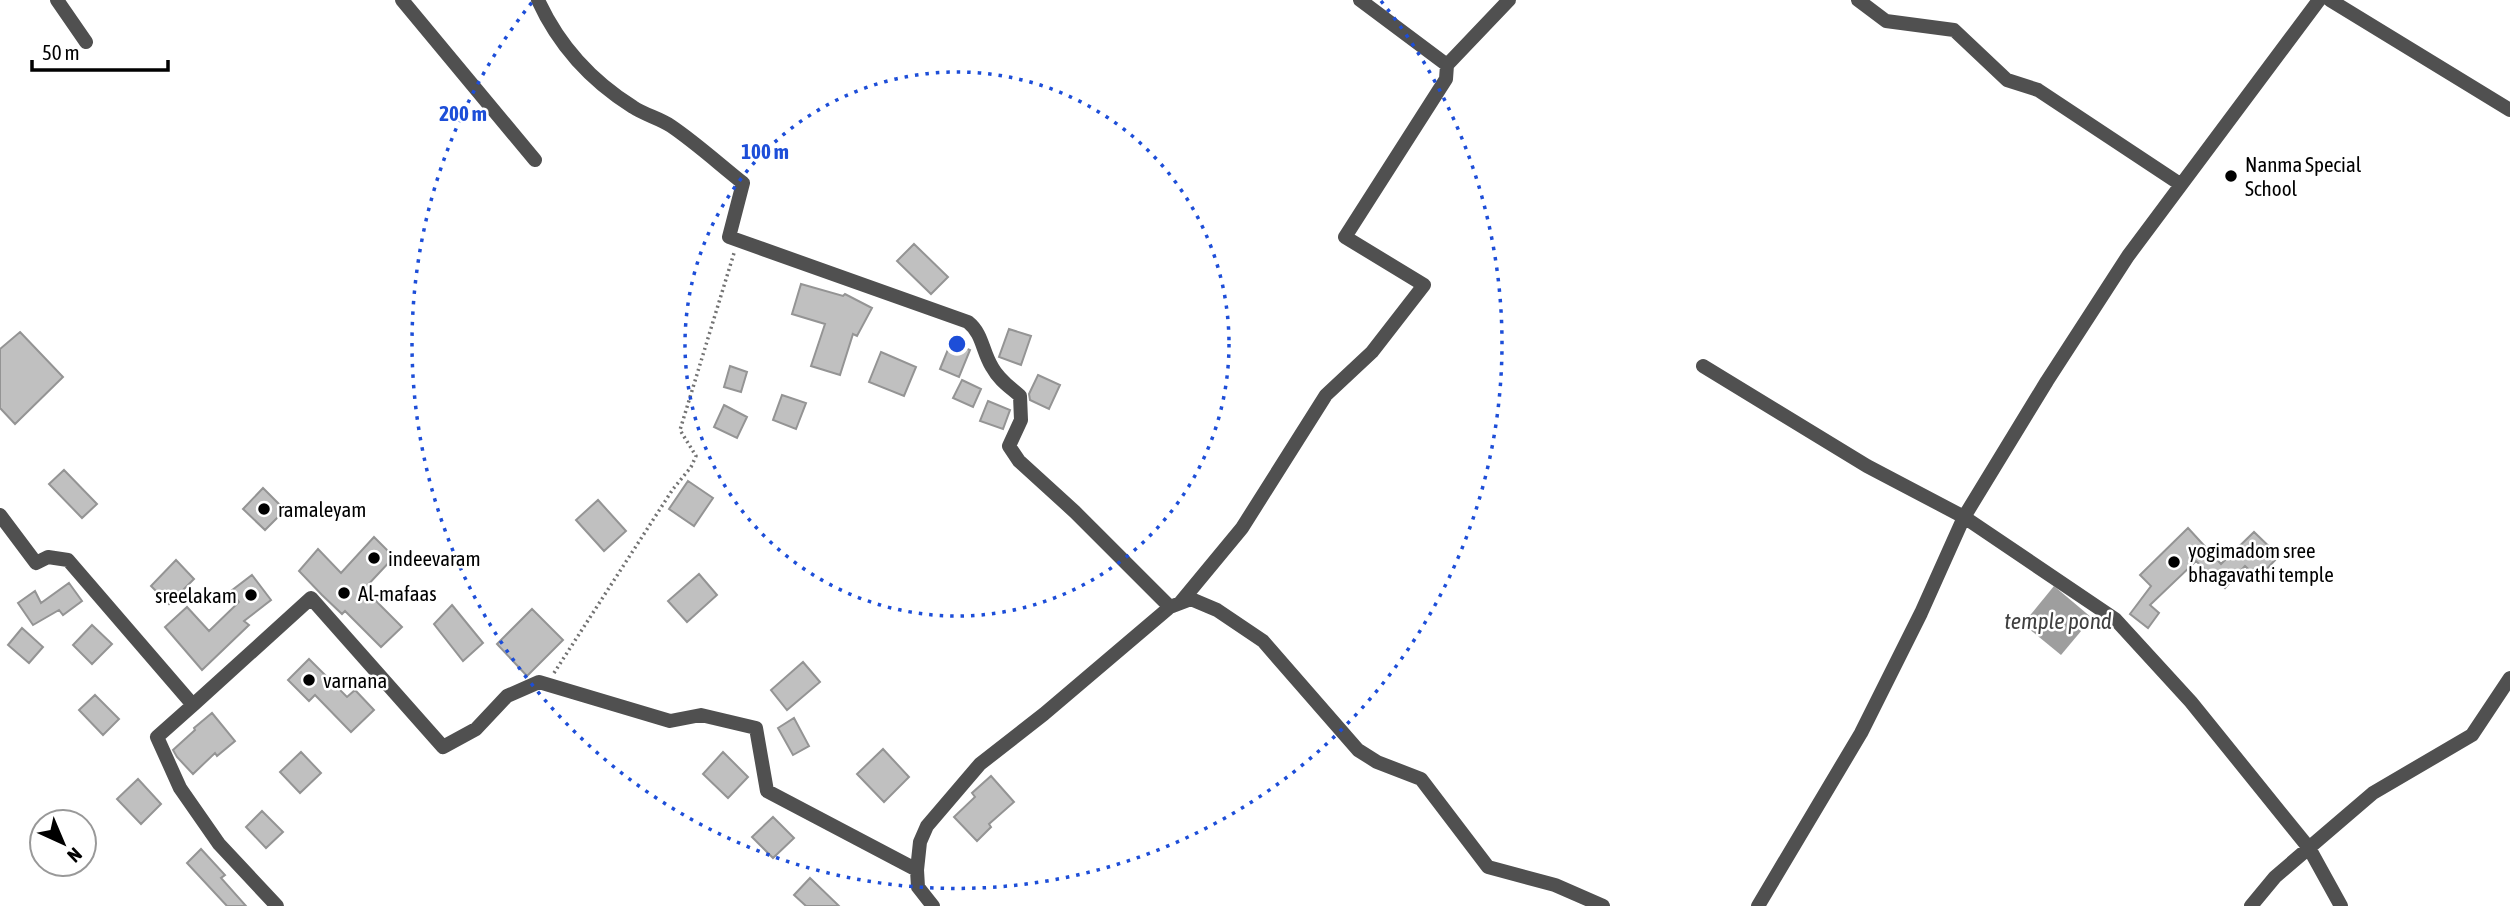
<svg xmlns="http://www.w3.org/2000/svg" width="2510" height="906" viewBox="0 0 2510 906" font-family="'Asap Condensed',sans-serif">
<style>
.water{fill:#9e9e9e}
.building{fill:#c0c0c0;stroke:#949494;stroke-width:2}
.lines{fill:none;stroke-linecap:round;stroke-linejoin:round}
.path{stroke:#727272;stroke-width:3.5;stroke-dasharray:2 3.5;stroke-linecap:butt}
.minor{stroke:#505050;stroke-width:14}
.ring{fill:none;stroke:#1d4ed8;stroke-width:3.5;stroke-dasharray:3.5 7}
.poi-dot{fill:#000;stroke:#fff;stroke-width:2.5}
.labels{text-anchor:middle;dominant-baseline:central;stroke-width:5;stroke-linejoin:round;paint-order:stroke}
.poi-label{font-size:21px;fill:#000;stroke:#fff;text-anchor:start}
.water-label{font-size:23px;font-style:italic;fill:#3f3f3f;stroke:#fff}
.centre{fill:#1d4ed8;stroke:#fff;stroke-width:3.5}
.ring-label{font-size:21px;text-anchor:middle;font-weight:bold;fill:#1d4ed8;stroke:#fff;stroke-width:5;stroke-linejoin:round;paint-order:stroke}
</style>
<rect width="100%" height="100%" fill="#fff"/>
<path class="water" d="M 2054,586 L 2092,618 L 2061,655 L 2023,624 Z"/>
<path class="building" d="M 914,244 L 948,277 L 931,294 L 897,261 Z
M 801,284 L 843,296 L 845,294 L 872,308 L 857,336 L 853,334 L 840,375 L 811,366 L 825,324 L 792,314 Z
M 1009,329 L 1031,336 L 1021,365 L 999,357 Z
M 20,332 L 63,377 L 15,424 L 0,408 L 0,349 Z
M 951,342 L 970,350 L 959,377 L 940,369 Z
M 881,352 L 916,367 L 904,396 L 869,382 Z
M 730,366 L 747,372 L 741,392 L 724,387 Z
M 1038,375 L 1060,385 L 1049,409 L 1030,400 L 1029,394 Z
M 962,380 L 981,389 L 973,407 L 953,398 Z
M 782,395 L 806,403 L 796,429 L 773,420 Z
M 988,401 L 1010,410 L 1003,429 L 980,421 Z
M 724,405 L 747,417 L 737,438 L 714,427 Z
M 64,470 L 97,504 L 82,518 L 49,484 Z
M 688,481 L 713,498 L 694,526 L 669,509 Z
M 263,488 L 285,510 L 265,530 L 243,509 Z
M 598,500 L 626,531 L 604,551 L 576,520 Z
M 2188,528 L 2221,564 L 2254,532 L 2279,556 L 2258,578 L 2245,566 L 2225,588 L 2196,561 L 2150,605 L 2159,613 L 2148,628 L 2130,614 L 2151,586 L 2140,575 Z
M 374,537 L 394,557 L 364,589 L 402,627 L 381,647 L 345,611 L 342,614 L 322,595 L 299,571 L 318,549 L 341,573 Z
M 176,560 L 194,579 L 169,604 L 151,586 Z
M 699,574 L 717,595 L 687,622 L 668,601 Z
M 252,575 L 271,600 L 244,621 L 249,625 L 202,670 L 165,627 L 187,607 L 209,631 L 239,602 L 231,591 Z
M 69,583 L 82,601 L 63,615 L 59,610 L 33,625 L 18,603 L 35,591 L 41,603 Z
M 452,605 L 483,643 L 463,661 L 434,624 Z
M 532,609 L 563,640 L 527,676 L 497,644 Z
M 92,625 L 112,644 L 92,664 L 73,645 Z
M 22,628 L 43,647 L 29,663 L 8,645 Z
M 309,659 L 347,697 L 355,690 L 374,710 L 351,732 L 315,695 L 309,701 L 288,680 Z
M 803,662 L 820,682 L 787,710 L 771,690 Z
M 95,695 L 119,719 L 103,735 L 79,710 Z
M 212,713 L 235,741 L 217,756 L 215,753 L 193,774 L 177,757 L 173,750 L 195,730 L 194,728 Z
M 794,718 L 809,746 L 793,755 L 778,728 Z
M 883,749 L 909,777 L 884,802 L 857,774 Z
M 301,752 L 321,773 L 300,793 L 280,772 Z
M 723,752 L 748,777 L 728,798 L 703,774 Z
M 991,776 L 1014,802 L 989,824 L 991,827 L 977,841 L 954,817 L 975,797 L 972,793 Z
M 138,779 L 161,804 L 141,824 L 117,799 Z
M 262,811 L 283,832 L 266,848 L 246,827 Z
M 773,817 L 794,838 L 773,858 L 752,837 Z
M 201,849 L 225,875 L 221,878 L 246,906 L 227,906 L 187,863 Z
M 810,878 L 839,906 L 806,906 L 794,895 Z"/>
<g class="lines">
<path class="path" d="M 554,673 L 673,489 L 691,467 L 696,456 L 680,430 L 734,253"/>
<path class="minor" d="M 57,0 L 86,42
M 402,0 L 535,160
M 538,0 C 559,46 590,80 633,107 C 645,115 659,118 671,126 C 696,143 719,164 743,183 L 729,237 L 968,322 C 983,334 982,351 992,367 C 999,380 1010,387 1020,396 L 1021,420 L 1009,446 L 1019,461 L 1075,512 L 1170,607 L 1191,599 L 1217,610 L 1263,641 L 1358,750 L 1377,762 L 1421,779 L 1488,867 L 1555,885 L 1603,906
M 1360,0 L 1447,65 L 1509,0
M 1858,0 L 1886,21 L 1954,30 L 2007,80 L 2038,90 L 2180,184
M 2330,0 L 2510,110
M 1703,366 L 1867,466 L 1964,517 L 2115,619 L 2191,702 L 2309,848 L 2341,906
M 0,515 L 36,563 L 48,557 L 68,560 L 193,705 L 157,737 L 180,788 L 219,844 L 277,906
M 1180,603 L 1242,528 L 1326,395 L 1372,352 L 1424,285 L 1345,237 L 1446,79 L 1447,65
M 193,705 L 311,598 L 443,747 L 476,729 L 507,696 L 539,682 L 670,721 L 701,715 L 756,728 L 767,791 L 917,870 L 920,842 L 927,826 L 980,764 L 1044,714 L 1170,607
M 917,870 L 918,887 L 933,906
M 1758,906 L 1861,733 L 1921,613 L 1964,517 L 2047,381 L 2128,256 L 2319,0
M 2251,906 L 2275,877 L 2373,793 L 2472,735 L 2510,678"/>
</g>
<g class="ring">
<circle cx="957" cy="344" r="272"/>
<path d="M1381 1A545 545 0 1 1 533 1"/>
</g>
<g class="poi-dot">
<circle cx="2231" cy="176" r="7"/>
<circle cx="264" cy="509" r="7"/>
<circle cx="374" cy="558" r="7"/>
<circle cx="2174" cy="562" r="7"/>
<circle cx="344" cy="593" r="7"/>
<circle cx="251" cy="595" r="7"/>
<circle cx="309" cy="680" r="7"/>
</g>
<g class="labels">
<g class="poi-label">
<text x="2245" y="164">Nanma Special<tspan x="2245" dy="24">School</tspan></text>
<text x="278" y="509">ramaleyam</text>
<text x="2188" y="550">yogimadom sree<tspan x="2188" dy="24">bhagavathi temple</tspan></text>
<text x="388" y="558">indeevaram</text>
<text x="358" y="593">Al-mafaas</text>
<text x="237" y="595" text-anchor="end">sreelakam</text>
<text x="323" y="680">varnana</text>
</g>
<g class="water-label">
<text x="2058" y="621">temple pond</text>
</g>
</g>
<circle cx="957" cy="344" r="10" class="centre"/>
<g class="ring-label">
<text x="463" y="121">200 m</text>
<text x="765" y="159">100 m</text>
</g>
<g transform="translate(63 843) rotate(136)"><circle r="33" fill="#ffffff" stroke="#999999" stroke-width="2"/>
<path d="M0-5L12 26L0 18L-12 26Z" fill="#000000"/>
<text y="-10" font-size="19" font-weight="bold" text-anchor="middle" fill="#000000">N</text>
</g>
<path d="M32 60v10h136v-10" fill="none" stroke="#000000" stroke-width="3.5"/>
<text x="42" y="60" font-size="21" fill="#000000" stroke="#ffffff" stroke-width="5" paint-order="stroke">50 m</text>
</svg>
